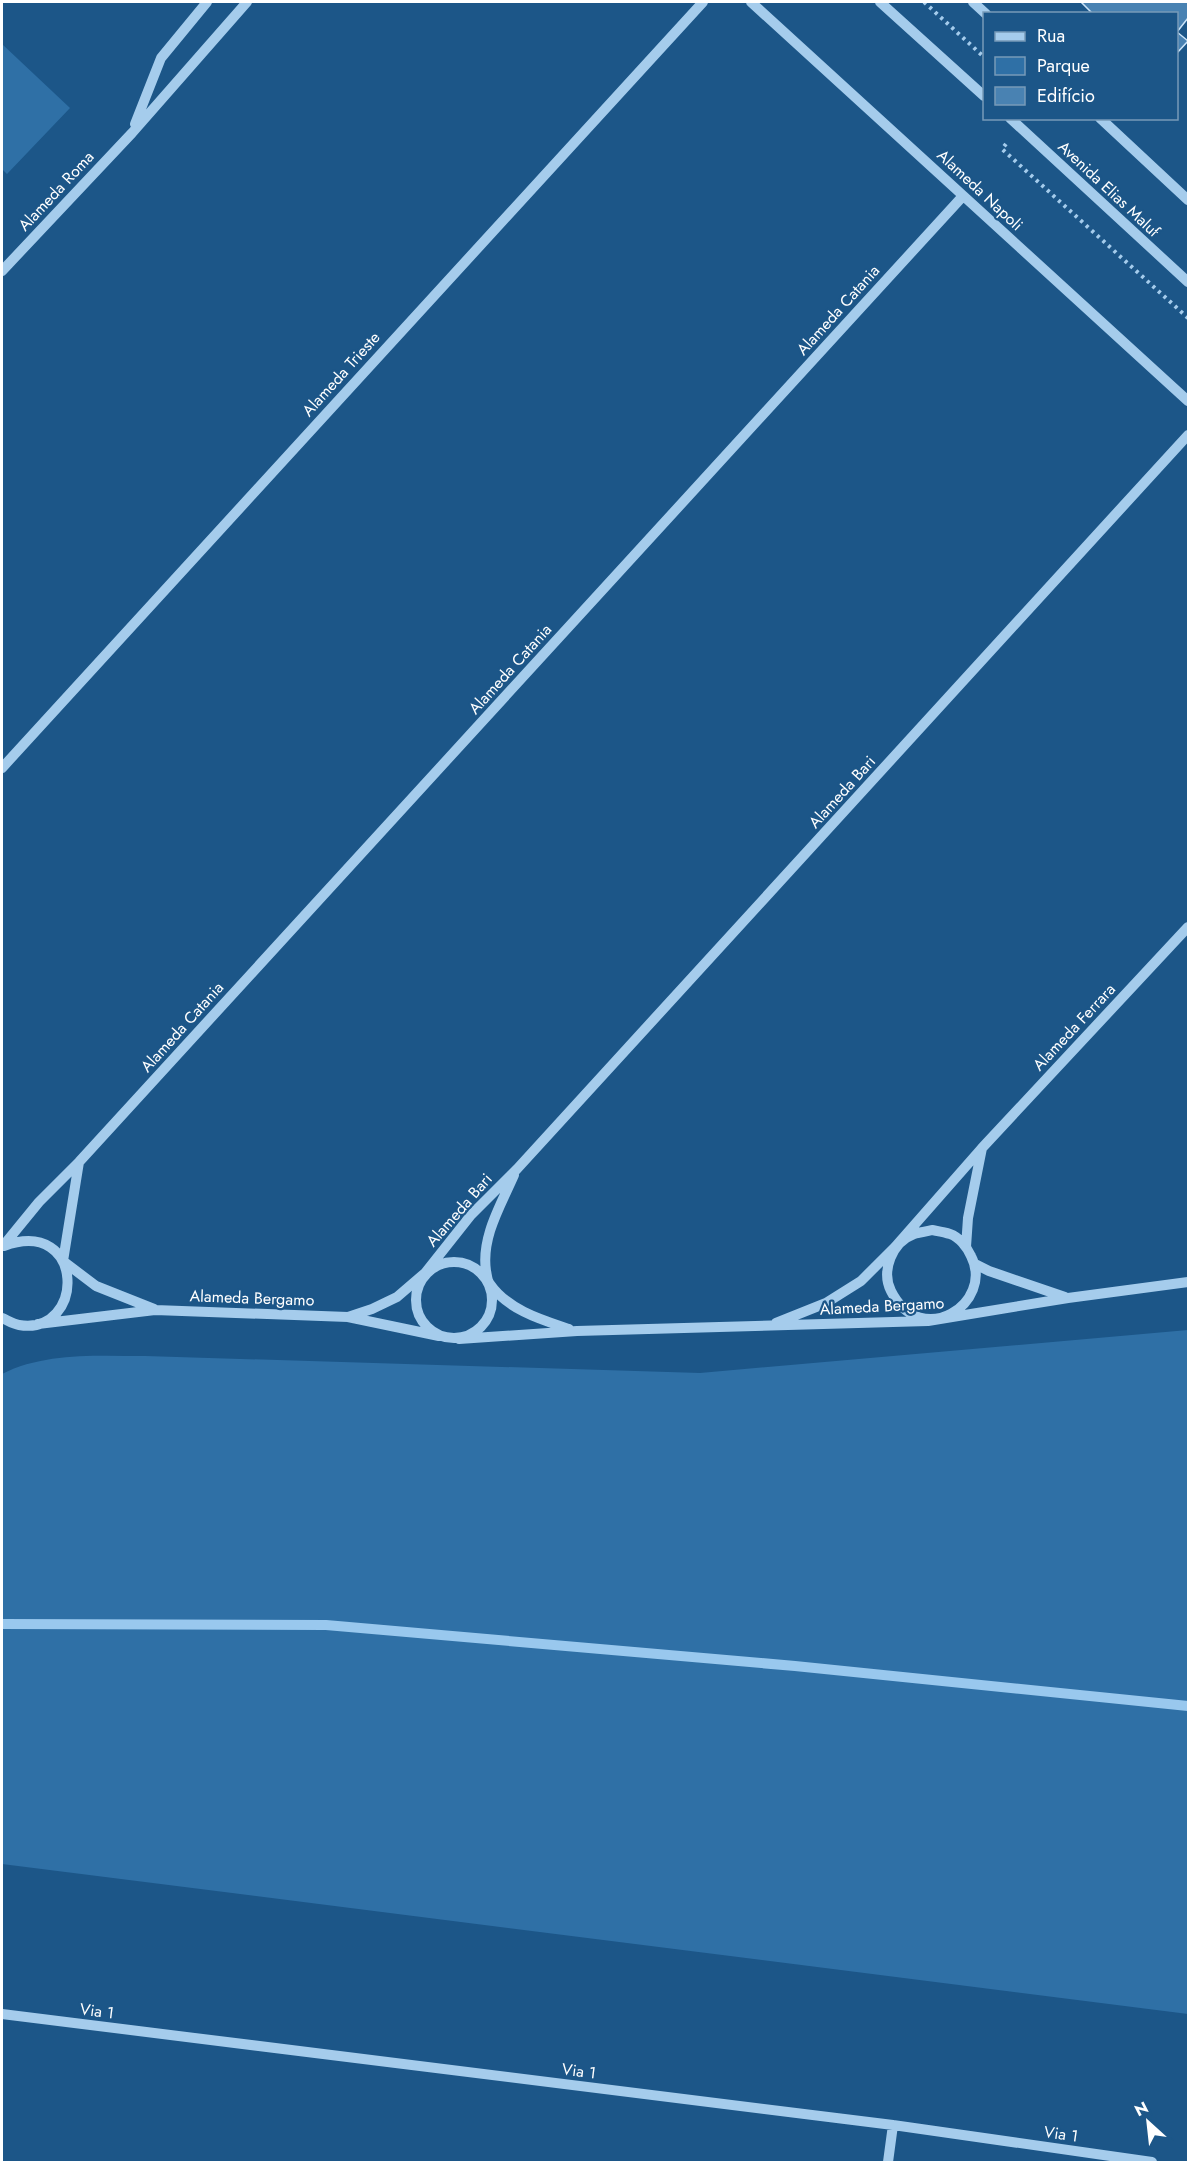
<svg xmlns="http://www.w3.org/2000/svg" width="1190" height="2164" viewBox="0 0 1190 2164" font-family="Jost,sans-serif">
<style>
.green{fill:#2f70a6}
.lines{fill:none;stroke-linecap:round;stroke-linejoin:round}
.stream{stroke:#99c8ee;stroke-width:10}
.building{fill:#4982b2;stroke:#cbe4f9;stroke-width:1.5}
.path{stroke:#a5ccec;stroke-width:4;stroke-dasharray:3 4.5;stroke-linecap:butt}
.minor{stroke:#a5ccec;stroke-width:10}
.labels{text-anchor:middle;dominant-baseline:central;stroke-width:4.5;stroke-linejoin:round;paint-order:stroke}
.street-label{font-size:16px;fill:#fff;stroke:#1c5688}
</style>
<rect width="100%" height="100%" fill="#1c5688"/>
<path class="green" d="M 2,44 L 70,108 L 7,174 L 2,169 Z
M 1188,1330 L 1188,2014 L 2,1864 L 2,1374 C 45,1352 98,1356 145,1356 L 700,1373 Z"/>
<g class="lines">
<path class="stream" d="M 2,1624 L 326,1625 L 795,1666 L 1188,1706"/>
</g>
<path class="building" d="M 1081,2 L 1188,2 L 1188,18 L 1177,32 L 1188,41 L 1176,54 L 1176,14 L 1093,14 Z"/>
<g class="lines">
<path class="path" d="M 924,2 L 984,57
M 1006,144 L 1002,149 L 1188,318"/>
<path class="minor" d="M 751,2 L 1188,401
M 880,2 L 984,96
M 973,2 L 986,14
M 1010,118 L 1188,282
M 1100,118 L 1188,200
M 135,124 L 161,58 L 207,2
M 2,271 L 132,133 L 247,2
M 2,768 L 703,2
M 79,1162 L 63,1261 L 96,1286 L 154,1309
M 514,1175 C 501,1205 481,1237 486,1271 C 487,1275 487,1281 490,1284 C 508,1310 542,1320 569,1329
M 932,1230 C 937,1231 944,1232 950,1234 C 959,1237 967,1247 971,1256 C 995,1303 921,1351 891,1291 C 881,1271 892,1242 914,1234 C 919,1232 926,1232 932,1230 Z
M 3,1246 L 39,1202 L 79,1162 L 963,196
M 966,1247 L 968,1218 L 982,1148
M416 1300a38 38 0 1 1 76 0a38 38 0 1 1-76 0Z
M 975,1264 L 989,1271 L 1065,1297
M 348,1317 L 372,1309 L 397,1297 L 425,1273 L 471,1215 L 517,1169 L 1188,435
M 2,1318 C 7,1320 13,1324 19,1325 C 86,1336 86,1216 4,1246
M 776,1323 L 826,1303 L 861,1281 L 895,1247 L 982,1148 L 1188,927
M 38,1324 L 155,1310 L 348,1317 L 439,1336
M 459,1339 L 577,1331 L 928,1321 L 1068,1298 L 1188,1282
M 2,2014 L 893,2125 L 1152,2162
M 888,2162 L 893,2125"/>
</g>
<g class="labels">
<g class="street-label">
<text transform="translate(1109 189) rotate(43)">Avenida Elias Maluf</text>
<text transform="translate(980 190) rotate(43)">Alameda Napoli</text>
<text transform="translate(56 191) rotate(-47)">Alameda Roma</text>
<text transform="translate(838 310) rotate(-48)">Alameda Catania</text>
<text transform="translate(341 374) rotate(-48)">Alameda Trieste</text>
<text transform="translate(510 669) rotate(-48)">Alameda Catania</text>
<text transform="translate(842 792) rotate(-48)">Alameda Bari</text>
<text transform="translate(182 1027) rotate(-48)">Alameda Catania</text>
<text transform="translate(1074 1027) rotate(-47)">Alameda Ferrara</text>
<text transform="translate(459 1210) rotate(-49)">Alameda Bari</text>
<text transform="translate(252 1298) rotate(2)">Alameda Bergamo</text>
<text transform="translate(882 1306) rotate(-3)">Alameda Bergamo</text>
<text transform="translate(97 2011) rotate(7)">Via 1</text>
<text transform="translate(579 2071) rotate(7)">Via 1</text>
<text transform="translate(1061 2134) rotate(8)">Via 1</text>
</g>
</g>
<rect width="1190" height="2164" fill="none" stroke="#ffffff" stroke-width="6"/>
<rect x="983" y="12" width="195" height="108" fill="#1c5688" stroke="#779ab8" stroke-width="1.5"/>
<rect x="995" y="32" width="30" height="9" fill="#a5ccec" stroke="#779ab8" stroke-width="1.5"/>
<text x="1037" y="42" font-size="18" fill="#ffffff">Rua</text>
<rect x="995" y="57" width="30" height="18" fill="#2f70a6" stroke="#779ab8" stroke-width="1.5"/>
<text x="1037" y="72" font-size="18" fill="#ffffff">Parque</text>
<rect x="995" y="87" width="30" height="18" fill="#4982b2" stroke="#779ab8" stroke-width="1.5"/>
<text x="1037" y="102" font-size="18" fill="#ffffff">Edifício</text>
<g transform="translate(1148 2122) rotate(333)" stroke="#1c5688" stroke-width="4.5" paint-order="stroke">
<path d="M0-4.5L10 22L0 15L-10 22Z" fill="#ffffff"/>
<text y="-9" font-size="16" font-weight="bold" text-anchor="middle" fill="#ffffff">N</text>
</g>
</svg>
